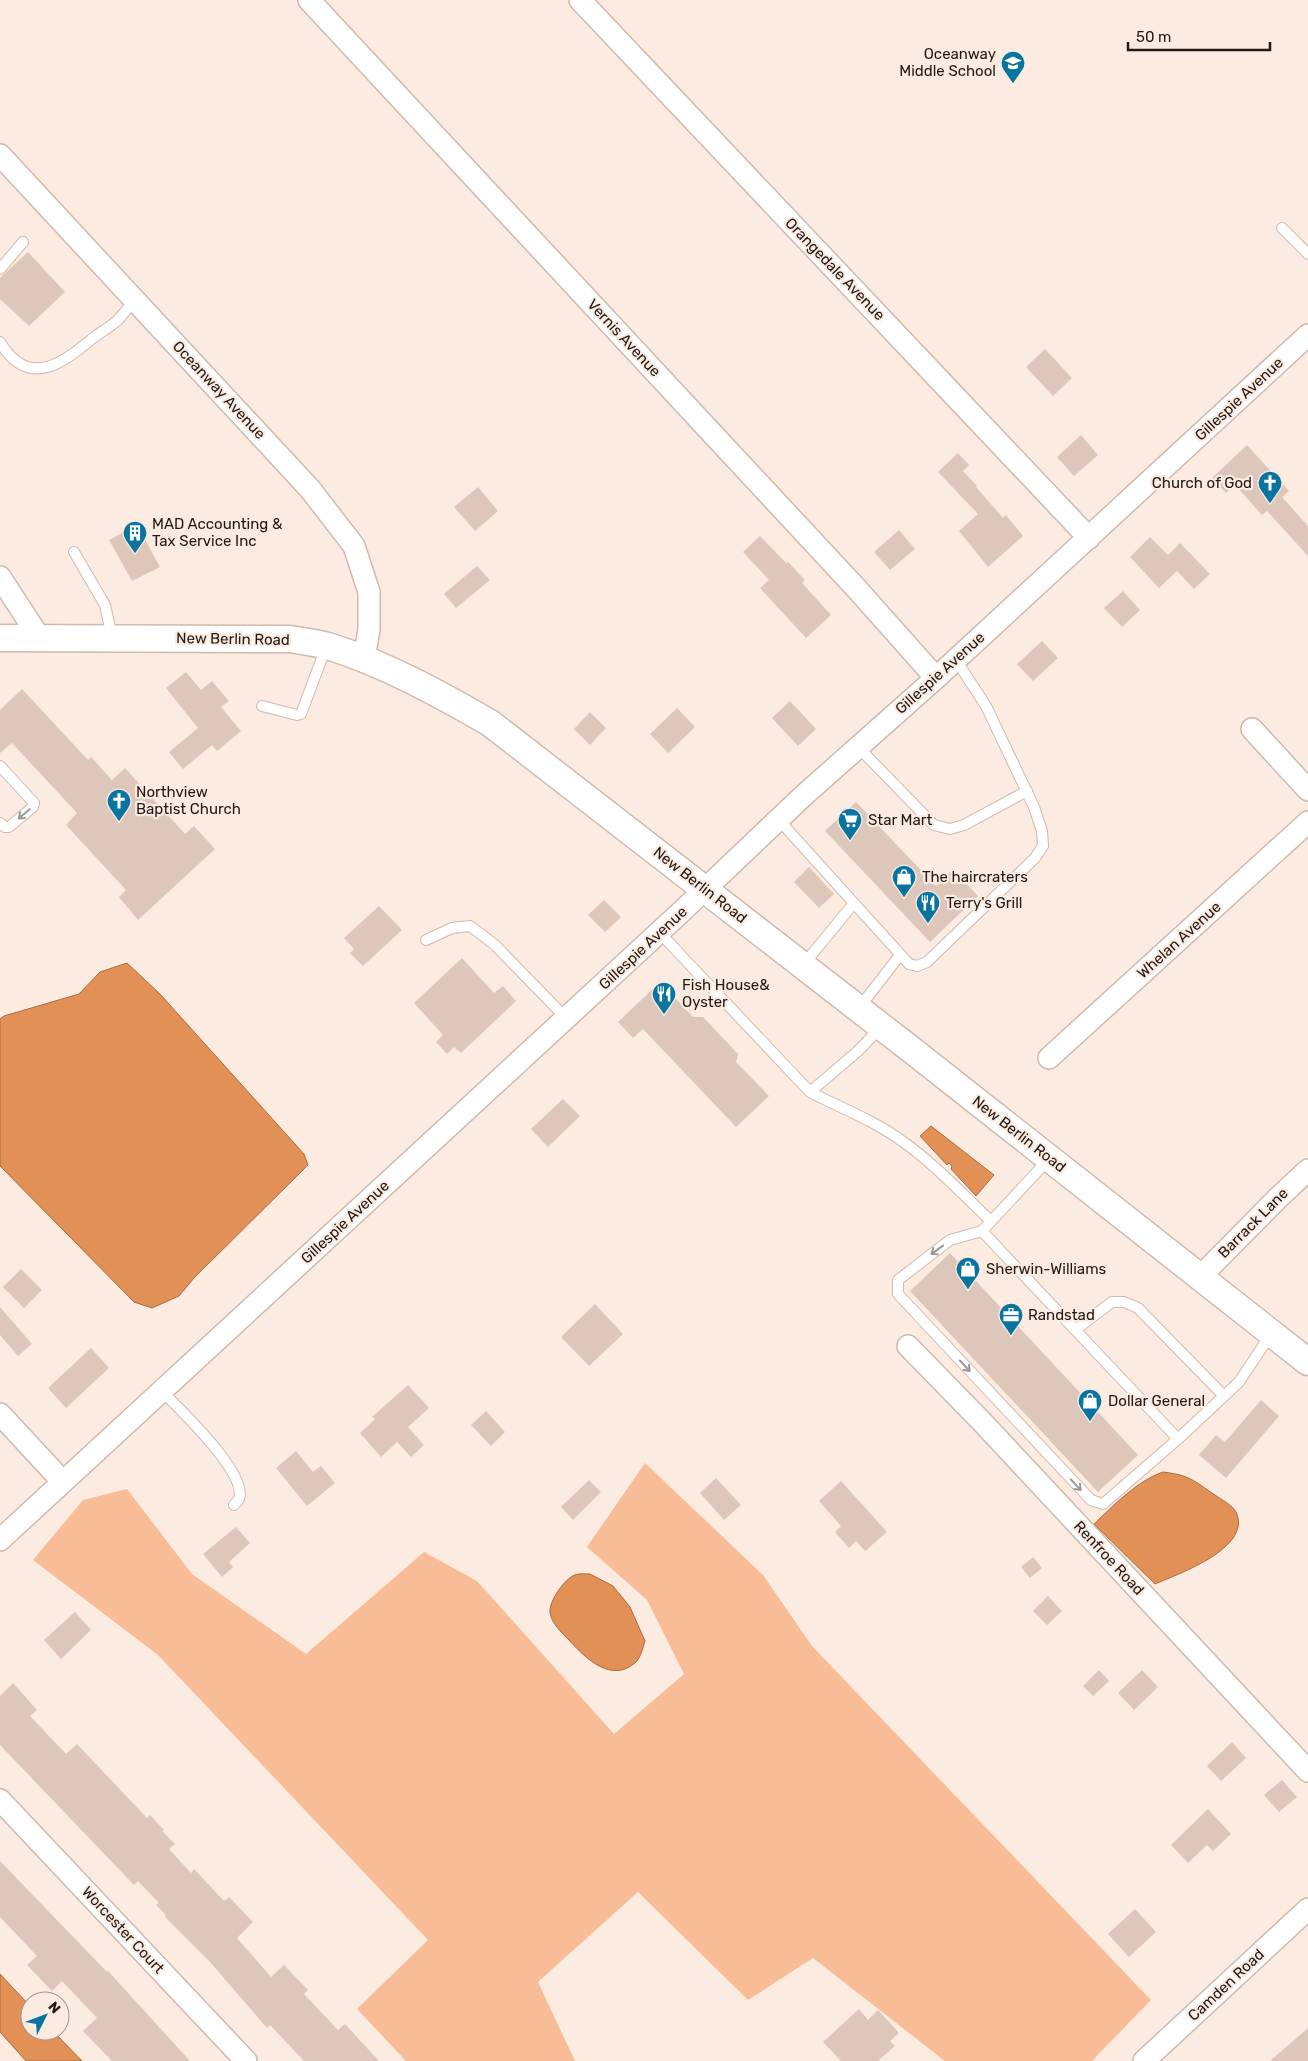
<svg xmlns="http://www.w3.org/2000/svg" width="1308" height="2061" viewBox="0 0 1308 2061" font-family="Rubik,sans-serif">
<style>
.green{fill:#f8bd97}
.water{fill:#e29056;stroke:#a86c42}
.building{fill:#ddc7ba}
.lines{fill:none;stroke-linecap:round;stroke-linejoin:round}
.service-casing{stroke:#cfbaad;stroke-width:12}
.minor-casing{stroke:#cfbaad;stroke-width:24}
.tertiary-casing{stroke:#cfbaad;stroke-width:29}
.service{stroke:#fff;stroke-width:10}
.minor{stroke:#fff;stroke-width:21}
.tertiary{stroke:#fff;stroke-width:26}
.oneway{stroke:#9b9895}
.labels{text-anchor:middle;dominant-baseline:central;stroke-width:4.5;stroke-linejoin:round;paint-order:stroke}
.poi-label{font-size:15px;fill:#201914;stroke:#fcebe0;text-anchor:start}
.street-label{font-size:15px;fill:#201914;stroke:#fcebe0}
</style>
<rect width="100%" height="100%" fill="#fcebe0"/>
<path class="green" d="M 645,1463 L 763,1575 L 812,1646 L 1151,2000 L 1092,2061 L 945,2061 L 813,1958 L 748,2000 L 638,1892 L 538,1982 L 575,2061 L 406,2061 L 357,2009 L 428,1940 L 158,1655 L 33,1560 L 83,1500 L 127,1489 L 192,1574 L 306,1654 L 424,1552 L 477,1581 L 614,1734 L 684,1674 L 647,1600 L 587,1547 Z"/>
<path class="water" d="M 127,963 L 160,994 L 304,1154 L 308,1165 L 194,1278 L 179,1296 L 152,1308 L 134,1302 L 0,1166 L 0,1019 L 4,1016 L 79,994 L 100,972 Z
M 931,1126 L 994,1175 L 976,1196 L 951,1169 L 952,1166 L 949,1163 L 947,1165 L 920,1136 Z
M 1163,1472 C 1170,1473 1179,1474 1186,1477 C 1196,1481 1206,1489 1215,1495 C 1222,1500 1232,1505 1236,1512 C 1253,1548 1178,1574 1155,1584 L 1094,1524 C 1114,1505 1137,1481 1163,1472 Z
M 590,1574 L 613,1586 L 630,1607 L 645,1641 C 643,1647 641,1657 636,1662 C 612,1684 586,1659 569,1640 C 562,1633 551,1623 550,1612 C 549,1601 565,1578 575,1575 C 579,1573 586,1574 590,1574 Z
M 0,1974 L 30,2006 L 30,2031 L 53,2031 L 82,2061 L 26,2061 L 0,2032 Z"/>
<path class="building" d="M 28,252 L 65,292 L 29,326 L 0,299 L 0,278 Z
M 1045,349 L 1072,378 L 1053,396 L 1026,367 Z
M 1081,435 L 1098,455 L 1074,476 L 1057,457 Z
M 1247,445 L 1289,491 L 1282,497 L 1308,526 L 1308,556 L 1267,511 L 1262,515 L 1235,485 L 1226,493 L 1212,478 Z
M 958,453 L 969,465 L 963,471 L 977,486 L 976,487 L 1003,518 L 1006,515 L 1023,536 L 988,567 L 959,531 L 978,514 L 938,472 Z
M 478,487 L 498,511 L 475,531 L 454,507 Z
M 137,525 L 160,567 L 132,581 L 109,540 Z
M 899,530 L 915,549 L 890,570 L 874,552 Z
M 760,536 L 786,563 L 788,562 L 805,580 L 802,583 L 831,615 L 806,638 L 760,588 L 769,580 L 743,552 Z
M 1150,537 L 1168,555 L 1180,543 L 1210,574 L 1194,589 L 1177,571 L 1159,588 L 1130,557 Z
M 477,566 L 490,580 L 456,608 L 444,594 Z
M 1123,591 L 1140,610 L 1122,627 L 1104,608 Z
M 1042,641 L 1058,658 L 1033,681 L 1017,664 Z
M 186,672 L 201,690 L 212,681 L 229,701 L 221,707 L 241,731 L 217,751 L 212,745 L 183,769 L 169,752 L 198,728 L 166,688 Z
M 22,689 L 88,760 L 91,757 L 112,780 L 125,768 L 185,834 L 194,826 L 215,849 L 138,920 L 119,897 L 126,890 L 66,825 L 77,813 L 12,743 L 0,753 L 0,710 Z
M 790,701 L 816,729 L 798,746 L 772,718 Z
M 677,708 L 695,727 L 668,753 L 650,734 Z
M 590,712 L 606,728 L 590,745 L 574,729 Z
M 856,802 L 936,886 L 953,869 L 978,896 L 930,942 L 825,831 Z
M 809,867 L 834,894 L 819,908 L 794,882 Z
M 604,900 L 621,917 L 605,932 L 588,915 Z
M 379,906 L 402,930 L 363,966 L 350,953 L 354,949 L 344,938 Z
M 462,958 L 494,993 L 503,986 L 516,1001 L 461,1053 L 454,1047 L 447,1054 L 436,1042 L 443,1035 L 414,1003 Z
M 660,982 L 693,1017 L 703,1017 L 738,1054 L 736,1062 L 769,1096 L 736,1127 L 643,1029 L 633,1038 L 618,1022 Z
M 563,1099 L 580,1116 L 548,1147 L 531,1129 Z
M 950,1253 L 1138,1455 L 1098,1492 L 910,1291 Z
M 21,1269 L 42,1290 L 24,1308 L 3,1287 Z
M 595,1304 L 623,1334 L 589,1366 L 561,1337 Z
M 0,1307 L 32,1344 L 18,1356 L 0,1335 Z
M 91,1348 L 109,1368 L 66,1408 L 48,1388 Z
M 408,1385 L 429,1408 L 408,1427 L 424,1445 L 411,1457 L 397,1442 L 381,1457 L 360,1433 L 375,1419 L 372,1417 Z
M 1261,1400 L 1279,1416 L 1226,1478 L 1199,1455 L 1216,1435 L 1225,1442 Z
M 486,1411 L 505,1432 L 491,1446 L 471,1425 Z
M 296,1451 L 313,1472 L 321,1466 L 335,1483 L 307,1506 L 276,1468 Z
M 716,1478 L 741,1505 L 724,1520 L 700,1493 Z
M 589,1480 L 601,1492 L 573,1520 L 561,1507 Z
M 841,1481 L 887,1532 L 865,1551 L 856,1541 L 849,1548 L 835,1532 L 841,1526 L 819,1501 Z
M 236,1527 L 250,1543 L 229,1562 L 233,1567 L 222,1577 L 203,1554 Z
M 1033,1557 L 1042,1568 L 1030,1578 L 1021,1567 Z
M 1048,1596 L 1062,1611 L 1047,1625 L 1033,1611 Z
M 75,1612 L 91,1630 L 61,1659 L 44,1640 Z
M 1099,1670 L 1109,1681 L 1093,1696 L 1083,1686 Z
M 1142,1670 L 1158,1687 L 1134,1710 L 1118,1693 Z
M 13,1683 L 37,1710 L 30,1716 L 66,1754 L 77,1744 L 147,1818 L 150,1815 L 164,1830 L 162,1831 L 175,1844 L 169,1849 L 191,1873 L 194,1869 L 224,1901 L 229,1897 L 253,1922 L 237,1938 L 271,1977 L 284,1965 L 308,1990 L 304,1994 L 338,2030 L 345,2024 L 379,2061 L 304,2061 L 270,2025 L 267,2028 L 210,1962 L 165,1917 L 166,1915 L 156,1905 L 159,1903 L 138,1881 L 134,1885 L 0,1745 L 0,1696 Z
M 1232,1742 L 1246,1758 L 1221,1781 L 1207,1766 Z
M 1282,1780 L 1297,1797 L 1279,1812 L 1264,1795 Z
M 1208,1809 L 1231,1834 L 1213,1851 L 1207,1845 L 1188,1863 L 1171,1845 Z
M 0,1861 L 107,1972 L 108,1971 L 190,2061 L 112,2061 L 83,2031 L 97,2018 L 62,1981 L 52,1991 L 27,1965 L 37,1956 L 0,1917 Z
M 1135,1909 L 1156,1932 L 1129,1957 L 1108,1934 Z
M 859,2009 L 868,2020 L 878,2010 L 899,2033 L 890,2041 L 895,2046 L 878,2061 L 841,2061 L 823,2042 Z
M 1308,2028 L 1308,2061 L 1270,2061 Z"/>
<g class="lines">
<defs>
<path id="service" d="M 1282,228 L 1308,254
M 0,269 L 23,242
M 0,342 C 28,389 62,364 93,338 C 101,332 110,327 118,320 C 124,313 130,306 136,299
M 74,552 L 105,605 L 112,637
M 262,706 L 297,715 L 301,714 L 326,647
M 858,747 L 934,825 L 950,829 L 964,825 L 1027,791
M 0,766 L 34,803 L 33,807 L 9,827 L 5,827 L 0,823
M 778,819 L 909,964 L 917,966 L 927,962 L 1035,858 L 1043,846 L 1042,831 L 1034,807 L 986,706 L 956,660
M 659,932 L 810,1092 L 858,1051 L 881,1027
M 426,940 L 452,928 L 470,926 L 494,944 L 566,1018
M 804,964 L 854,903
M 859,1008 L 900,955
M 810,1092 C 841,1108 875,1121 902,1141 C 935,1164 962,1194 991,1221
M 1049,1159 L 982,1231 L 1178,1439 L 1239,1382 L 1271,1334
M 982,1231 L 950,1240 L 898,1280 L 898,1294 L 1091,1500 L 1103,1504 L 1178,1439
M 1075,1330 L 1112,1302 L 1124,1302 L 1138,1308 L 1224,1396
M 162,1391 C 180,1410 248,1473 239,1499 L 234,1505"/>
<path id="minor" d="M 309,0 L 856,588 L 936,678
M 580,0 L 1089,538
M 0,155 L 310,489 L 354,546 L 369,592 L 369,629 L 364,659
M 0,577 L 39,637
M 1252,729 L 1308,790
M 1049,1058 L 1308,822
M 1199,1278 L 1278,1198 L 1308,1170
M 908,1346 L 984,1424 L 1308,1771
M 0,1414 L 63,1482
M 0,1540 L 680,913 L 802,797 L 936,678 L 1308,335
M 0,1800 L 246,2061
M 1144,2061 L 1308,1909"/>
<path id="tertiary" d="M 0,638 L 290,639 C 303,641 316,643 328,646 C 385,664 438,693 490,723 L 913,1051 L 1308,1362"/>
</defs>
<use href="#service" class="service-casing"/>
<use href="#minor" class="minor-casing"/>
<use href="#tertiary" class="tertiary-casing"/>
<use href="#service" class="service"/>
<use href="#minor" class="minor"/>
<use href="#tertiary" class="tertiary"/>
</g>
<defs><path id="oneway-shaft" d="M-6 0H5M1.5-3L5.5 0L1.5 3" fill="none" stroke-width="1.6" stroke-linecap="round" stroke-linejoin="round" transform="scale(1.25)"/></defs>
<g class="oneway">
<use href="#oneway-shaft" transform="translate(24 814) rotate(140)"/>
<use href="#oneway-shaft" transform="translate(937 1250) rotate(144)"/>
<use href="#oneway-shaft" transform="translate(965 1366) rotate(47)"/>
<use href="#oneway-shaft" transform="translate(1076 1485) rotate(47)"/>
</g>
<defs>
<symbol id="school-pin" viewBox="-11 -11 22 30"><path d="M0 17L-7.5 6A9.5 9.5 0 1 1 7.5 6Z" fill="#09749f" stroke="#fcebe0"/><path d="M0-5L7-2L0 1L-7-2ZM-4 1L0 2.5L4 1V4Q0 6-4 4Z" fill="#fff"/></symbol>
<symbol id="church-pin" viewBox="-11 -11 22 30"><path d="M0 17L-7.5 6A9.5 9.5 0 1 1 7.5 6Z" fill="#09749f" stroke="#fcebe0"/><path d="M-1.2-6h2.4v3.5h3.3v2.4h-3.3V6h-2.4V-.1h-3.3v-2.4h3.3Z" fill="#fff"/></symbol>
<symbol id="building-pin" viewBox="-11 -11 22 30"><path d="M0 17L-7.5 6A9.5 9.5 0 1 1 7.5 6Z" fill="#09749f" stroke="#fcebe0"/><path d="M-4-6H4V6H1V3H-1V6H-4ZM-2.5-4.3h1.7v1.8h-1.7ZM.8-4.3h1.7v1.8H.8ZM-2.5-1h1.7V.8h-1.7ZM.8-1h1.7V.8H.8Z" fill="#fff"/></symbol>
<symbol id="supermarket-pin" viewBox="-11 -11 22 30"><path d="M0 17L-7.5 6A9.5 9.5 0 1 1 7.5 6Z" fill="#09749f" stroke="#fcebe0"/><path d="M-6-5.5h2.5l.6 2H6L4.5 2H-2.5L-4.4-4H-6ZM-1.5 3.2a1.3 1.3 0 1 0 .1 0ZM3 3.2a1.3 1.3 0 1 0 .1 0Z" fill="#fff"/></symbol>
<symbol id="shop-pin" viewBox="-11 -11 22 30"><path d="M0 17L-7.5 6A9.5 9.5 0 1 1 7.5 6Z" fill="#09749f" stroke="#fcebe0"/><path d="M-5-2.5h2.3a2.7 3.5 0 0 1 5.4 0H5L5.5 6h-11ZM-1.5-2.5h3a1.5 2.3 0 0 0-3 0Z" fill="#fff"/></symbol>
<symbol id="restaurant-pin" viewBox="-11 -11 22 30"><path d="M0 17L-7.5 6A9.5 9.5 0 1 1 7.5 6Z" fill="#09749f" stroke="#fcebe0"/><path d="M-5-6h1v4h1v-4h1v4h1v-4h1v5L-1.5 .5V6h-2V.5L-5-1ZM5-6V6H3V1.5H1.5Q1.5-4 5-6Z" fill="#fff"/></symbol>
<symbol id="office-pin" viewBox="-11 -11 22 30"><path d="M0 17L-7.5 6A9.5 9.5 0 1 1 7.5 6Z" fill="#09749f" stroke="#fcebe0"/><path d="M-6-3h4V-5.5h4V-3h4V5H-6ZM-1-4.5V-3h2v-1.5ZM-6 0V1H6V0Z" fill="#fff"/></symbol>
</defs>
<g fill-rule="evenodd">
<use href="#school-pin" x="999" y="49" width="28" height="38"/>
<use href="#church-pin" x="1256" y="469" width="28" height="38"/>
<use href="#building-pin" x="121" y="519" width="28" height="38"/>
<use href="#church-pin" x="105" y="787" width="28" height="38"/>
<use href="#supermarket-pin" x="836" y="806" width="28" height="38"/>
<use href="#shop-pin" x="890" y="863" width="28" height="38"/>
<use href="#restaurant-pin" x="914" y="889" width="28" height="38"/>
<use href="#restaurant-pin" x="650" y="980" width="28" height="38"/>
<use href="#shop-pin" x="954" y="1255" width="28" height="38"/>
<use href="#office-pin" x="997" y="1301" width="28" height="38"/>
<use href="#shop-pin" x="1076" y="1387" width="28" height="38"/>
</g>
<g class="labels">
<g class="poi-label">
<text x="996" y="54" text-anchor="end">Oceanway<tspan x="996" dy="17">Middle School</tspan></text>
<text x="1252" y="483" text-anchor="end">Church of God</text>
<text x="152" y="524">MAD Accounting &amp;<tspan x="152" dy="17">Tax Service Inc</tspan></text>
<text x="136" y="792">Northview<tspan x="136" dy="17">Baptist Church</tspan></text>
<text x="868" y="820">Star Mart</text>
<text x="922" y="877">The haircraters</text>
<text x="946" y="903">Terry's Grill</text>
<text x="682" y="985">Fish House&amp;<tspan x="682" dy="17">Oyster</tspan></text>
<text x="986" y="1269">Sherwin-Williams</text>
<text x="1028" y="1315">Randstad</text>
<text x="1108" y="1401">Dollar General</text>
</g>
<g class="street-label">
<text transform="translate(835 269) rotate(46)">Orangedale Avenue</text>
<text transform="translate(624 338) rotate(47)">Vernis Avenue</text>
<text transform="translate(219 390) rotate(47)">Oceanway Avenue</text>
<text transform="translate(1239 399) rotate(-43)">Gillespie Avenue</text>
<text transform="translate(233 639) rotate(1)">New Berlin Road</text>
<text transform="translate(940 673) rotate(-42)">Gillespie Avenue</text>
<text transform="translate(700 885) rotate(38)">New Berlin Road</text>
<text transform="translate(1179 940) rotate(-42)">Whelan Avenue</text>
<text transform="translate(643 948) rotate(-43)">Gillespie Avenue</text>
<text transform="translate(1019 1134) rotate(38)">New Berlin Road</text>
<text transform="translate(345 1222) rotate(-43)">Gillespie Avenue</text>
<text transform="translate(1253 1223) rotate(-45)">Barrack Lane</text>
<text transform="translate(1109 1558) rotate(47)">Renfroe Road</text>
<text transform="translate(123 1930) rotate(47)">Worcester Court</text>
<text transform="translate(1226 1985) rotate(-43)">Camden Road</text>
</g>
</g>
<g transform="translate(45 2016) rotate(48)"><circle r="24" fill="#fcebe0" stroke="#a4978e"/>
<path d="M0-4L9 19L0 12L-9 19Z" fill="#09749f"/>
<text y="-8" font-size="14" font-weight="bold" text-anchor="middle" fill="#201914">N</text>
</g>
<path d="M1128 42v8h142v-8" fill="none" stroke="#201914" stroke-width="2.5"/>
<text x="1136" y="42" font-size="15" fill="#201914" stroke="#fcebe0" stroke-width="4" paint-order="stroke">50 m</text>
</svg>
